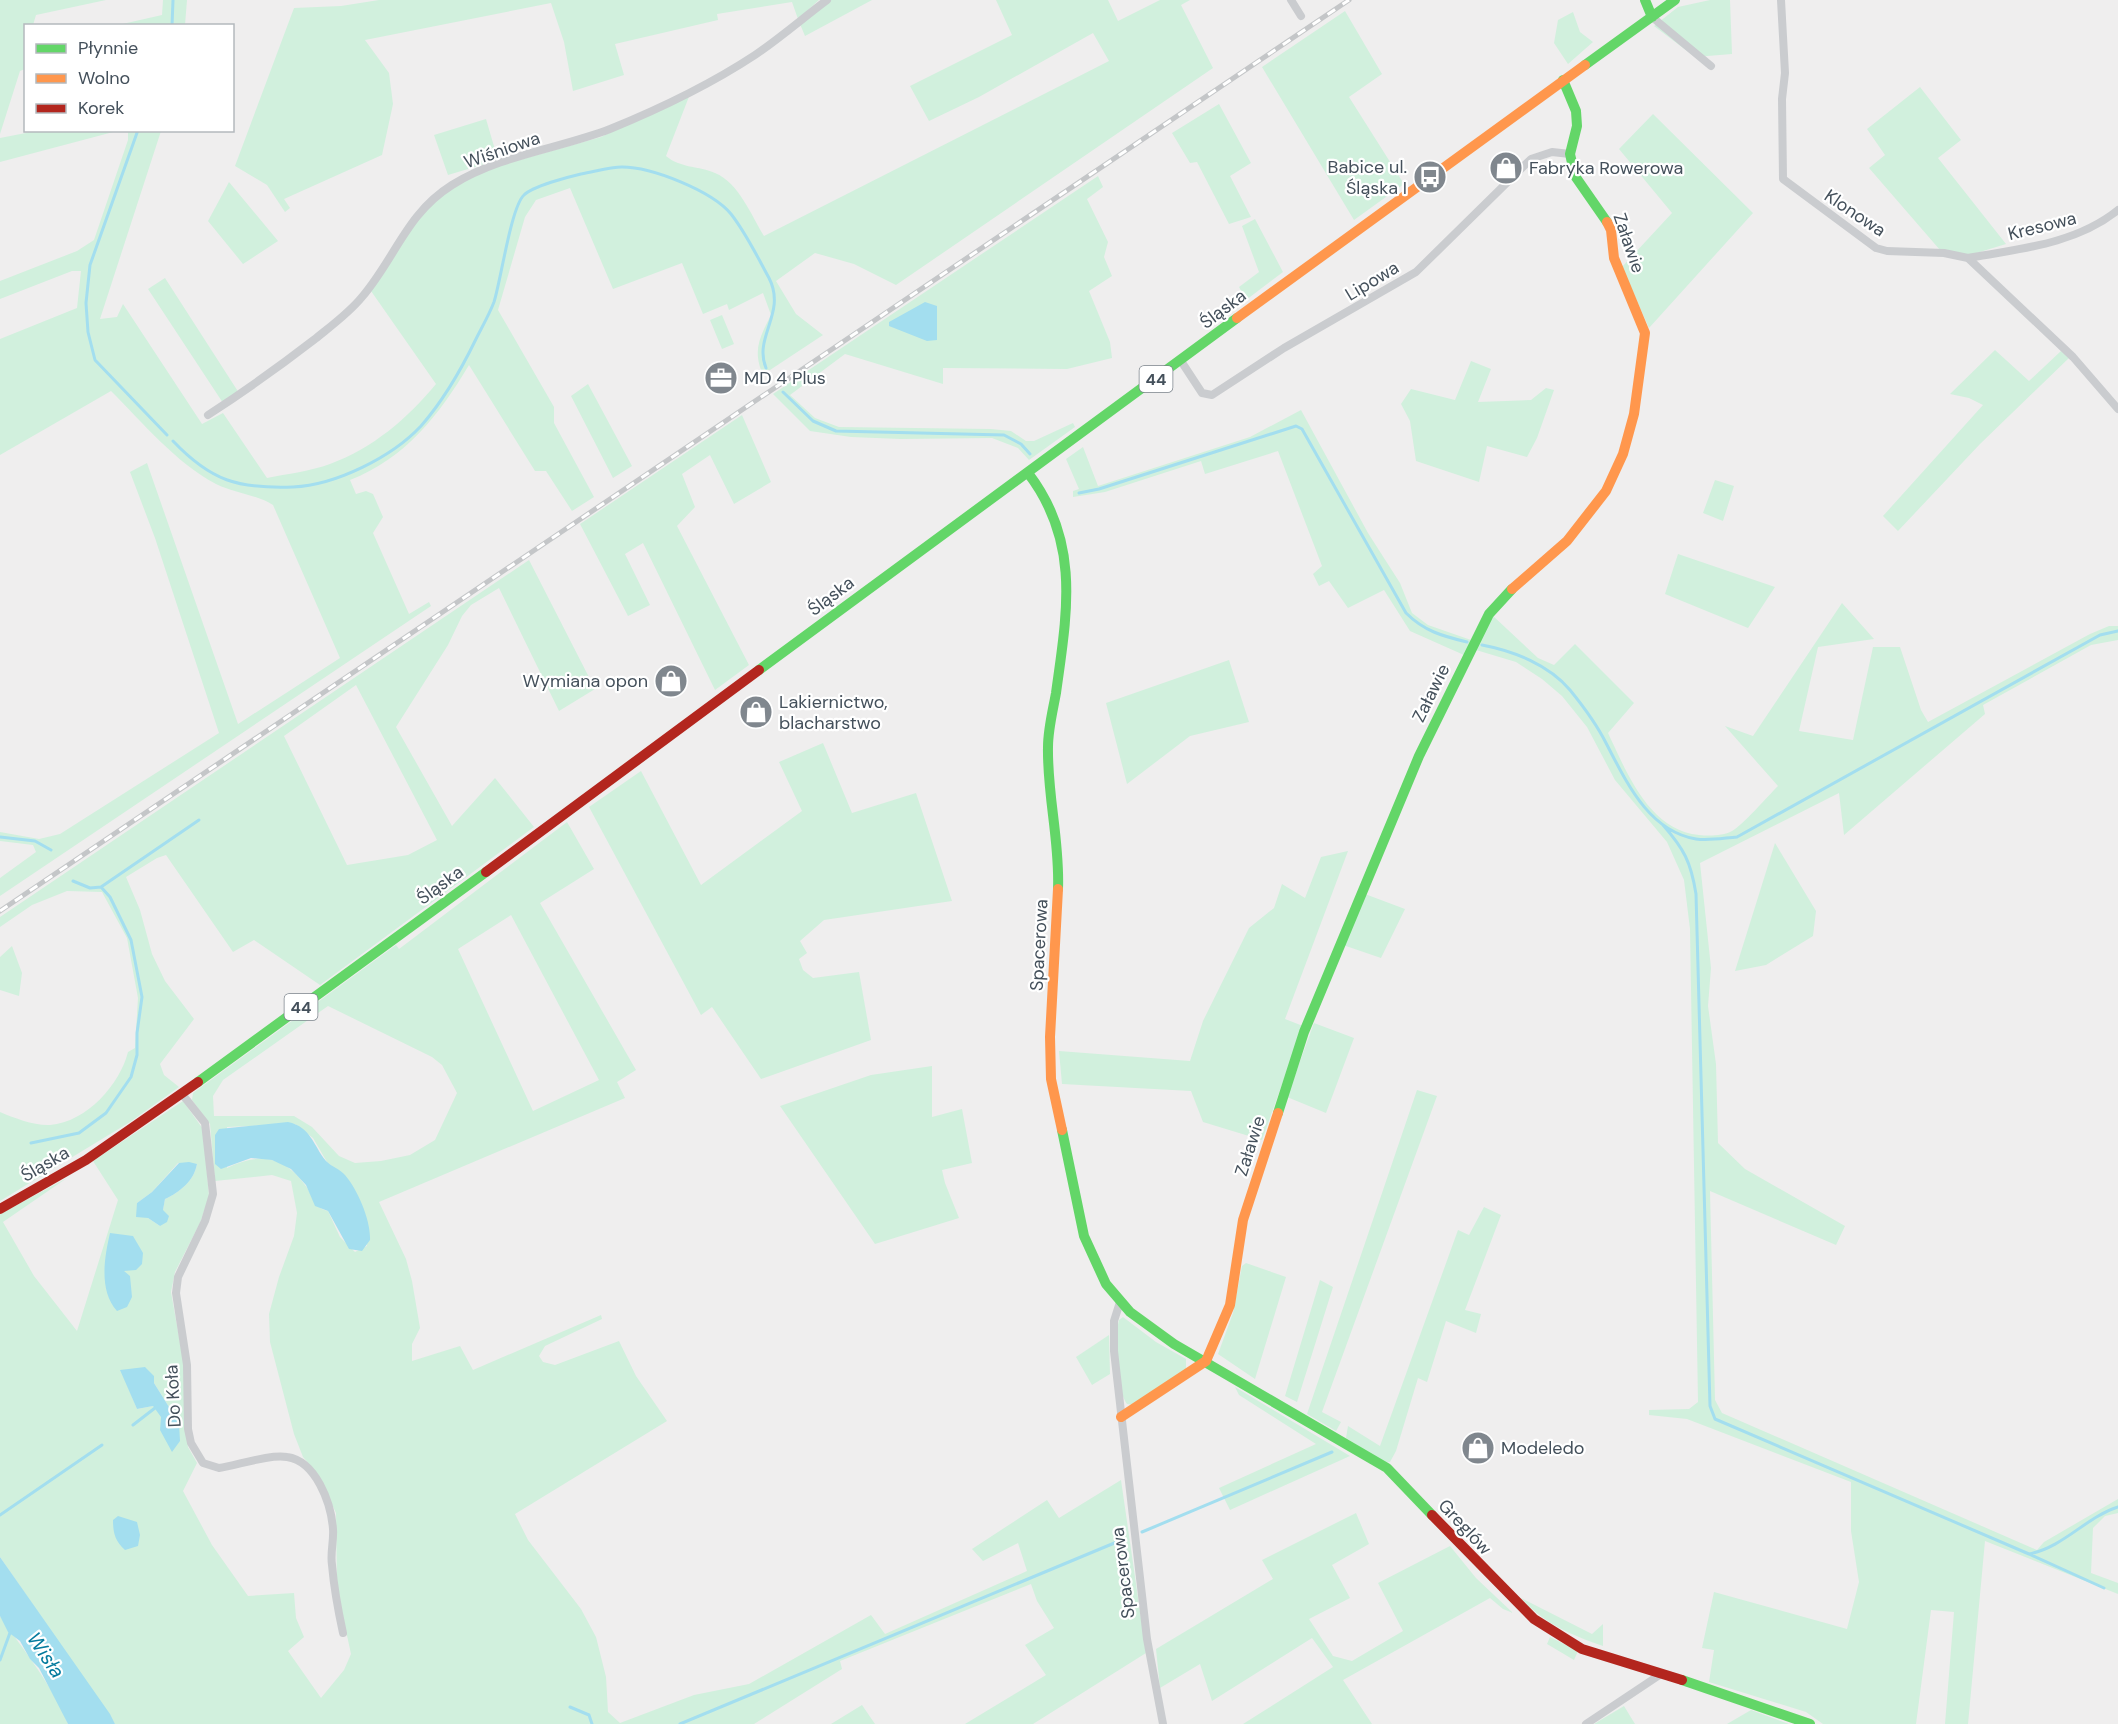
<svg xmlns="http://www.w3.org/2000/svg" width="2118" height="1724" viewBox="0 0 2118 1724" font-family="'DM Sans',sans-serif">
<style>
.green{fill:#d1f0dd;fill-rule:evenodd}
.water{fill:#a3deef}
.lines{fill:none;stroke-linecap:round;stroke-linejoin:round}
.stream{stroke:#a3deef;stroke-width:3}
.street{stroke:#cacccf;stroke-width:8}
.fast{stroke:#63d668;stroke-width:10}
.slow{stroke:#ff974d;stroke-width:10}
.jam{stroke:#b3261e;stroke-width:10}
.rail-casing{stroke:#c4c6c8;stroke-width:5}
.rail{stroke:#fff;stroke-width:3;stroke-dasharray:9;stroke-linecap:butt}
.labels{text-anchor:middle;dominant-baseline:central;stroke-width:4.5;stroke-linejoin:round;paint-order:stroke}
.shield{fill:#fff;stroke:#7c848c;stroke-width:1.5}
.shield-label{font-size:16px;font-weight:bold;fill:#44505b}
.street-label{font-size:18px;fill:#44505b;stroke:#fff}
.poi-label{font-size:18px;fill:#44505b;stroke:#fff;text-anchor:start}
.water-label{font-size:20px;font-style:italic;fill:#057b9e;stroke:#fff}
</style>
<rect width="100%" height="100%" fill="#efeeee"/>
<path class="green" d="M 0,0 L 106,0 L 36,15 L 33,25 L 26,26 L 25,69 L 20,71 L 0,134 Z
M 163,0 L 187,0 L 185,25 L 118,25 L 162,15 Z
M 379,0 L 819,0 L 798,19 L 792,2 L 717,14 L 718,20 L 615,44 L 624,75 L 573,91 L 564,42 L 551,3 L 365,40 L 389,73 L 393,104 L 382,155 L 284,199 L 290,208 L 285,212 L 267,185 L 235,166 L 294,8 L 341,6 Z
M 831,0 L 872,0 L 805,36 L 800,24 Z
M 996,0 L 1108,0 L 1118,21 L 1160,0 L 1190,0 L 1181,5 L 1213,68 L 896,285 L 854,264 L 815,253 L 776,281 L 796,314 L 823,335 L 770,370 L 761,370 C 753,348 761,335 771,315 L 763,293 L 729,310 L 727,304 L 703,314 L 682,263 L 613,289 L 570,188 L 536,200 L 525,217 L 498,310 L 554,407 L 554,423 L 594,497 L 572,511 L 546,471 L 535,471 L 469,365 C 439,415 406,458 350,480 L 356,494 L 366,491 L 373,494 L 383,517 L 373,533 L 409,614 L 429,602 L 431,606 L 0,896 L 0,878 L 36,852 L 33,845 L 0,841 L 0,832 L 39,839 L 60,834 L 219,733 L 155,538 L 130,472 L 147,463 L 238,724 L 340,658 L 273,505 C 255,494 234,493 216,484 C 175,462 143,423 111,391 L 0,455 L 0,339 L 77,308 L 81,271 L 72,271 L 0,299 L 0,281 L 77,251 L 94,240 L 128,140 L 128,131 L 161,131 L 100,319 L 117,317 L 123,304 L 202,424 L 223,413 L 267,478 C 287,474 311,471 330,464 C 373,448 407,419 436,384 L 371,291 L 421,213 L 452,187 L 491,168 L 601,137 L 690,94 L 666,156 C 680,168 699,166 715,173 C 739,183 751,215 764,236 L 1109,61 L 1093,33 L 979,97 L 929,121 L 910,86 L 1012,35 Z
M 1710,0 L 1730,0 L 1732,54 L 1695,57 L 1654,26 L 1678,7 Z
M 1345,11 L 1382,74 L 1349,97 L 1404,184 L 1354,220 L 1262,67 Z
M 1573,12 L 1580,32 L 1593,42 L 1568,64 L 1554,43 L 1558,20 Z
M 1920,87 L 1961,140 L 1938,158 L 2006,244 L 1970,255 L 1940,250 L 1869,168 L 1885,155 L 1867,129 Z
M 1219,104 L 1251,163 L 1230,176 L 1251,217 L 1229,224 L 1197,162 L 1190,163 L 1172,133 Z
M 1653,114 L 1753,213 L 1649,328 L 1622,267 L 1672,213 L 1619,149 Z
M 486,119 L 498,160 L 448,175 L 434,135 Z
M 36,131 L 36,130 L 117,131 L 0,162 L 0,138 Z
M 1098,176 L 1103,187 L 1087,199 L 1108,242 L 1104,257 L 1112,276 L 1089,291 L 1110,342 L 1112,358 L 1067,369 L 943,368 L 943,384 L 845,354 L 790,395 L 815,418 L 839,427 L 991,429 L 1011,431 L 1026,441 L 1034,441 L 1073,423 L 1075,427 L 1029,460 L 1018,448 L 992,438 L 901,439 L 851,437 L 810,431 L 773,394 Z
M 229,182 L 278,241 L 243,264 L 208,221 Z
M 1255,219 L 1283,272 L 1246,300 L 1239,287 L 1259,272 L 1242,226 Z
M 165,278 L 239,393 L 223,403 L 148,289 Z
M 722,315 L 734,344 L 722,349 L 710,320 Z
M 1995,350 L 2029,381 L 2061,351 L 2069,358 L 1980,444 L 1898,531 L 1883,516 L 1983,405 L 1969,398 L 1950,394 Z
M 1471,361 L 1491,369 L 1478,402 L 1531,400 L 1546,388 L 1554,390 L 1537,438 L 1527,457 L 1487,446 L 1479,482 L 1416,461 L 1410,421 L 1401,404 L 1411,389 L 1455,400 Z
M 588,384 L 632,466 L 613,478 L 571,396 Z
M 1301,410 L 1368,533 L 1400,583 L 1412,613 L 1428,625 L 1471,640 L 1464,655 L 1410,631 L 1384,590 L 1348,608 L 1329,581 L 1319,586 L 1313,574 L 1322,566 L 1278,451 L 1205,474 L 1201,461 L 1105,492 L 1073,497 L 1073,491 L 1079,489 L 1066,459 L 1083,447 L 1098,486 L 1250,437 Z
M 742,415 L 771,482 L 734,504 L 710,455 L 682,474 L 695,507 L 677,526 L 749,665 L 715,690 L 643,543 L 625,554 L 650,605 L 628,616 L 580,524 Z
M 1715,480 L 1734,486 L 1723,521 L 1703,513 Z
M 1678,554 L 1775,587 L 1748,628 L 1665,594 Z
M 529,560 L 595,689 L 559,711 L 499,588 L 471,605 L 462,616 L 448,645 L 396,727 L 452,826 L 495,778 L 534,827 L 320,985 L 254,940 L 233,952 L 166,855 L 157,858 L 126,877 L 140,910 L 152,954 L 165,981 L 194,1019 L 160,1064 L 164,1075 L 179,1087 L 130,1122 L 0,1201 L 0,1112 C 14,1118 35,1126 50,1125 C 87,1122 120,1084 128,1052 L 135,1048 L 138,998 L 127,938 L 102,892 L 67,891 L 32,905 L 0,927 L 0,917 ZM 356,685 L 437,840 L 408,855 L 347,865 L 284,736 Z
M 1842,603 L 1874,639 L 1818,647 L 1799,731 L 1853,740 L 1873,647 L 1900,647 L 1921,710 L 1928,722 L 2090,634 L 2109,626 L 2118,626 L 2118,640 L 2091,645 L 1983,705 L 1985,714 L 1844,835 L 1839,793 L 1700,863 L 1711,968 L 1708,1006 L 1716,1064 L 1718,1143 L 1745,1169 L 1845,1226 L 1836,1245 L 1710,1191 L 1715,1400 L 1722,1413 L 2037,1550 L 2044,1542 L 2118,1499 L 2118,1513 L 2105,1516 L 2093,1528 L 2091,1573 L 2118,1583 L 2118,1594 L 1985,1541 L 1968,1724 L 1945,1724 L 1954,1612 L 1931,1610 L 1916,1724 L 1823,1724 L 1806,1712 L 1709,1682 L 1714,1650 L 1702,1648 L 1714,1592 L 1847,1629 L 1859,1582 L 1851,1531 L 1851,1482 L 1687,1419 L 1649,1415 L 1649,1410 L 1689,1409 L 1698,1402 L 1690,929 L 1684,880 L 1667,842 L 1615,780 L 1587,727 L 1562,696 L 1542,679 L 1516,662 L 1476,650 L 1492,615 L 1538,658 L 1554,665 L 1575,644 L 1634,703 L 1608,733 C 1627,773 1649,830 1699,835 C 1709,836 1723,836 1732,831 C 1742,826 1768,796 1778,786 L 1725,726 L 1753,736 Z
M 1229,660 L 1249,722 L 1190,736 L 1127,784 L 1106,703 Z
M 823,743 L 852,813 L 916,793 L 952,901 L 824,920 L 800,941 L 807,953 L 799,959 L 803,970 L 813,978 L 859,972 L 871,1040 L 761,1079 L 712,1007 L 701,1015 L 589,807 L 641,771 L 701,885 L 802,811 L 779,762 Z
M 567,822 L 594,869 L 540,903 L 636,1070 L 617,1082 L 625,1098 L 379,1202 L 406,1259 L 412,1281 L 420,1328 L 412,1344 L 412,1361 L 460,1346 L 473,1370 L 601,1315 L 602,1319 L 545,1346 L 539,1356 L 543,1362 L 555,1365 L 619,1341 L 636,1376 L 667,1421 L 515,1514 L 528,1540 L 581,1609 L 596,1637 L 606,1677 L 608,1712 L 620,1723 L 694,1695 L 749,1684 L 871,1615 L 885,1634 L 1027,1571 L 1018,1543 L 983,1561 L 972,1549 L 1047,1500 L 1059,1518 L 1121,1480 L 1146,1653 L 1033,1724 L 965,1724 L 1046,1675 L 1025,1645 L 1054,1628 L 1037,1601 L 1031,1584 L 840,1661 L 842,1669 L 754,1724 L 115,1724 L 0,1557 L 0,1214 L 67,1178 L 3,1222 L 34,1276 L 77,1331 L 118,1200 L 93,1161 L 183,1101 L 203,1129 L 209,1196 L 200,1223 L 175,1272 L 171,1292 L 184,1365 L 184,1408 L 188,1447 L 197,1463 L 183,1491 L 212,1545 L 248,1596 L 294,1593 L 296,1618 L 304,1637 L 288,1651 L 321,1698 L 344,1670 L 351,1654 L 337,1589 L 336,1513 L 317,1473 L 303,1457 L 294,1434 L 270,1342 L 269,1314 L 279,1277 L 294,1236 L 297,1213 L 291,1181 L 272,1175 L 215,1181 L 210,1124 L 192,1100 L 193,1093 L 396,945 L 399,949 ZM 511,915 L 599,1080 L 533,1111 L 458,949 ZM 328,1006 L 432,1057 L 442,1065 L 457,1093 L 435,1140 L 410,1155 L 381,1161 L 355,1163 L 339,1156 L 312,1127 L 294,1116 L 214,1116 L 213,1096 L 223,1080 ZM 295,1124 L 313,1138 L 327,1162 L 349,1181 L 355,1194 L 367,1246 L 355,1252 L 340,1237 L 328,1211 C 312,1207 314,1196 305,1185 C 283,1155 258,1153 227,1168 L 227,1127 ZM 178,1163 L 197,1164 C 194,1181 180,1192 165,1199 L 160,1226 L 148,1218 L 137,1203 L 152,1192 ZM 121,1370 L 154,1383 L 179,1423 L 153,1406 L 137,1409 Z
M 1775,843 L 1816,911 L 1813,936 L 1766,965 L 1735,971 Z
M 1348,851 L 1285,1019 L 1303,1026 L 1262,1140 L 1203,1122 L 1191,1091 L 1062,1084 L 1059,1051 L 1190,1061 L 1203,1021 L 1249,928 L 1274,908 L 1282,884 L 1305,898 L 1321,857 Z
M 1365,894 L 1405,909 L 1381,958 L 1343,945 Z
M 12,946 L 22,973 L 19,996 L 0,990 L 0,957 Z
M 1314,1023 L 1354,1038 L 1326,1113 L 1287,1097 Z
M 932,1066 L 932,1117 L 962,1109 L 972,1163 L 942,1170 L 945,1183 L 959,1218 L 875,1244 L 780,1106 L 871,1075 Z
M 1417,1090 L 1437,1096 L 1322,1412 L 1341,1422 L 1336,1431 L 1307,1414 Z
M 1484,1207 L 1501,1215 L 1465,1310 L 1481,1314 L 1476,1333 L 1446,1321 L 1427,1382 L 1418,1378 L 1396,1451 L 1390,1462 L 1385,1463 L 1346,1438 L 1348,1426 L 1380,1446 L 1458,1230 L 1469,1235 Z
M 1246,1263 L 1286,1277 L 1255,1379 L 1218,1354 L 1233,1313 L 1242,1266 Z
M 1320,1280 L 1333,1287 L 1297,1402 L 1285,1396 Z
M 1123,1317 L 1156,1342 L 1186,1359 L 1186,1369 L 1134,1405 L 1127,1404 C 1116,1389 1114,1339 1119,1320 Z
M 1109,1335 L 1110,1374 L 1092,1385 L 1076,1357 Z
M 1235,1387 L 1350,1456 L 1230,1510 L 1219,1488 L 1316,1444 L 1239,1395 Z
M 1356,1513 L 1369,1544 L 1332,1565 L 1350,1598 L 1309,1619 L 1333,1656 L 1352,1661 L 1403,1631 L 1378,1583 L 1450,1546 L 1476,1578 L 1513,1613 L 1503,1609 L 1490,1598 L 1343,1680 L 1372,1724 L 1243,1724 L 1333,1667 L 1312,1638 L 1212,1701 L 1200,1664 L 1160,1688 L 1156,1649 L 1273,1579 L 1262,1560 Z
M 1521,1598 L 1592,1634 L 1603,1624 L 1603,1646 C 1571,1635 1543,1623 1521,1598 Z
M 0,1616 C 24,1651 51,1683 68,1724 L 0,1724 Z
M 1550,1637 L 1578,1651 L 1574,1660 L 1547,1644 Z
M 862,1705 L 875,1724 L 831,1724 Z
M 1624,1706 L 1635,1724 L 1594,1724 Z
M 1751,1710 L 1789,1724 L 1727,1724 Z"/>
<path class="water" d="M 925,302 L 937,306 L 937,340 L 927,341 L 889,326 L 889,322 Z
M 288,1122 C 311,1127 313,1145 326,1161 C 332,1167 340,1169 345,1175 C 358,1190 371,1221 370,1240 L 362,1251 L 349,1249 L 328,1211 L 315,1206 L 306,1185 L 291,1169 L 272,1160 L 251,1158 L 221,1169 L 215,1164 L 215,1135 L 219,1129 Z
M 189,1162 L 197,1164 C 194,1181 180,1192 165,1199 L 163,1210 L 169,1216 L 167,1222 L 160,1226 L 148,1218 L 136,1217 L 137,1203 L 152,1192 L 179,1163 Z
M 110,1233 L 133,1236 L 143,1253 L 142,1264 L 136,1270 L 124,1271 L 130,1276 L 132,1297 L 127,1307 L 117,1311 C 99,1291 104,1259 110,1233 Z
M 145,1367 L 154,1376 L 154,1383 L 179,1423 L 180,1441 L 172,1452 L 160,1430 L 161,1417 L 153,1406 L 137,1409 L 120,1370 Z
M 118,1516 L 137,1522 L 140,1535 L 138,1546 L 125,1550 C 115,1541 113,1533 113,1520 Z
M 0,1557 L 110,1714 L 115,1724 L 68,1724 L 39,1668 L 30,1659 L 20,1641 L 8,1632 L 0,1616 Z"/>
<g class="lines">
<path class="stream" d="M 172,26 L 173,0
M 138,130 L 90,265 L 86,303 L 88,332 L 95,360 L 167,435
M 783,392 L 813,421 L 836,431 L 1004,435 L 1021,444 L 1030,454
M 173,441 C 211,481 238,489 293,487 C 336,485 392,457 421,426 C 443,401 461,370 476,339 C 482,327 489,315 494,302 C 501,280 511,207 524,195 C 533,186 568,177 581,174 C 594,172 609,167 622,167 C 652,167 712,191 731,214 C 746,233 758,258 769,278 C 787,313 753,337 766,368
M 1079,493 L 1099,489 L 1296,426 L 1302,429 L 1406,613 C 1424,631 1442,636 1467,642
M 1482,645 C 1514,651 1549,665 1570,690 C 1583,706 1597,725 1606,743 C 1626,781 1648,831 1696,839 C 1709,841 1724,838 1737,837 L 2100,635 L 2118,631
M 1663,825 C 1684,849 1691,862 1696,894 L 1710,1406 L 1715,1419 L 2029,1554 C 2064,1547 2086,1517 2118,1507
M 0,837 L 35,841 L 51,850
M 73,881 L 90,888 L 101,887 L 199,820
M 31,1143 L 79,1133 L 106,1113 L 131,1077 L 137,1055 L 137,1033 L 142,997 L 131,940 L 110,897 L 101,887
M 133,1425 L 155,1408
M 0,1515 L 102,1445
M 1142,1532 L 1332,1452
M 2029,1554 L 2104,1588
M 0,1660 L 11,1630
M 570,1707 L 589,1715 L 592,1724
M 680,1724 L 1124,1539"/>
<path class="street" d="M 1291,0 L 1301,16
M 1781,0 L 1785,73 L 1782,99 L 1783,179 L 1876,248 L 1887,251 L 1944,253 L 1968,258 L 2073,357 L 2118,409
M 1652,17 L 1711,66
M 1968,258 C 2019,249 2076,244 2118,210
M 1181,361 L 1202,393 L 1212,395 L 1284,348 L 1416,272 L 1531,159 L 1552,152 L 1570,154
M 208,415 C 245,391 280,366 315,339 C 331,326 349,313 362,297 C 396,257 406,214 452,185 C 500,155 558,149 610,129 C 659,109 711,84 755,55 C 780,38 803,18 827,0
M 182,1094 L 205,1123 L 213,1194 L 205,1221 L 178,1277 L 176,1293 L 187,1365 L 188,1429 L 191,1443 L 203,1463 L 219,1468 C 238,1465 270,1454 287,1457 C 316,1461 331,1503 333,1529 C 334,1541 330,1553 332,1565 C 334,1588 338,1610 343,1633
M 1120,1302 L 1114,1321 L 1114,1351 L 1147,1639 L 1163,1724
M 1586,1724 L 1661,1674"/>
<path class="fast" d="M 1645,0 L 1652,17
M 1585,65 L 1675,0
M 1563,80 L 1576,111 L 1577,126 L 1570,154 L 1575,176 L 1607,222
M 1028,473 C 1081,542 1067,613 1056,693 C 1053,710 1048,729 1048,747 C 1047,795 1060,841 1058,889
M 759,670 L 1237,318
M 198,1082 L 486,872
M 1278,1113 L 1304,1032 L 1419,756 L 1489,614 L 1512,589
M 1062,1130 L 1084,1236 L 1106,1284 L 1130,1312 L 1174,1344 L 1387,1468 L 1432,1515
M 1682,1680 L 1810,1724"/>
<path class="slow" d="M 1237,318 L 1585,65
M 1512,589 L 1567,541 L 1606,491 L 1623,454 L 1634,414 L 1645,333 L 1614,258 L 1611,230 L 1607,222
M 1058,889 L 1050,1037 L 1051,1079 L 1062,1130
M 1121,1417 L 1206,1361 L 1230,1305 L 1243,1220 L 1278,1113"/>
<path class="jam" d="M 486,872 L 759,670
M 0,1209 L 86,1160 L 198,1082
M 1432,1515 L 1534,1619 L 1582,1649 L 1682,1680"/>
<defs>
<path id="rail" d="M 0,911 L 1349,0"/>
</defs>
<use href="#rail" class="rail-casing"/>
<use href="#rail" class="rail"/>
</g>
<defs>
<symbol id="shop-disc" viewBox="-11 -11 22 22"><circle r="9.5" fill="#80878e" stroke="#fff"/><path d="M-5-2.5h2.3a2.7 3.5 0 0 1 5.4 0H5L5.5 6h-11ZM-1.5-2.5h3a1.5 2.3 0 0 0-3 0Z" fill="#fff"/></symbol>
<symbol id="bus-disc" viewBox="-11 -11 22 22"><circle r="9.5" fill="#80878e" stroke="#fff"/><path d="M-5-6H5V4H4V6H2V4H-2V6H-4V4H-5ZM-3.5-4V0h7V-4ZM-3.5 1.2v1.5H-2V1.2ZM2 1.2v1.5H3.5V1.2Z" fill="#fff"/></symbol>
<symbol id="office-disc" viewBox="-11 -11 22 22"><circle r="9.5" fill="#80878e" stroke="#fff"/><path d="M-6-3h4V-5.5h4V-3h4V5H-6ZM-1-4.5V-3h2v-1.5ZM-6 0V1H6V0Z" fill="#fff"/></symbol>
</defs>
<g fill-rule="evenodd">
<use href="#shop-disc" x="1487" y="149" width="38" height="38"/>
<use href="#bus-disc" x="1411" y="158" width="38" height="38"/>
<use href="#office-disc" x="702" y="359" width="38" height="38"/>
<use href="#shop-disc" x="652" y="662" width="38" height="38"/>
<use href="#shop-disc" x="737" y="693" width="38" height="38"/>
<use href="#shop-disc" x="1459" y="1429" width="38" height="38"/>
</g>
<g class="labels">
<g class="shield">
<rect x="1139.5" y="366" width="33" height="26" rx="4.5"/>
<rect x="284.5" y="994" width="33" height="26" rx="4.5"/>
</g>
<g class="shield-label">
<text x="1156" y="379">44</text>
<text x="301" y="1007">44</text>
</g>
<g class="street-label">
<text transform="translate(502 150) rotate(-19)">Wiśniowa</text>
<text transform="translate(1855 213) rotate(34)">Klonowa</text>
<text transform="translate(2042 226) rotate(-14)">Kresowa</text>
<text transform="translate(1629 243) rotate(71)">Załawie</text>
<text transform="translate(1372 281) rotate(-31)">Lipowa</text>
<text transform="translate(1223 309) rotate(-37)">Śląska</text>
<text transform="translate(831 596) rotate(-37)">Śląska</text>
<text transform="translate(1431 693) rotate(-64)">Załawie</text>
<text transform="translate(440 885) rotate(-36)">Śląska</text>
<text transform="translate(1039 945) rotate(-87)">Spacerowa</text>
<text transform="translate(1250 1146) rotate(-72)">Załawie</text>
<text transform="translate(45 1164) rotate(-30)">Śląska</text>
<text transform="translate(173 1396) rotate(-93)">Do Koła</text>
<text transform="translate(1465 1527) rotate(47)">Greglów</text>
<text transform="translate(1123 1573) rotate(-97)">Spacerowa</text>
</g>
<g class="poi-label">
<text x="1407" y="167" text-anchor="end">Babice ul.<tspan x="1407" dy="21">Śląska I</tspan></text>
<text x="1529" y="168">Fabryka Rowerowa</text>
<text x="744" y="378">MD 4 Plus</text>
<text x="648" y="681" text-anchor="end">Wymiana opon</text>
<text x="779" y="702">Lakiernictwo,<tspan x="779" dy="21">blacharstwo</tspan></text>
<text x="1501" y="1448">Modeledo</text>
</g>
<g class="water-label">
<text transform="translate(46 1655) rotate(56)">Wisła</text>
</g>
</g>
<rect x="24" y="24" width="210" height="108" fill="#ffffff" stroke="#b4b9bd" stroke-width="1.5"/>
<rect x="36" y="44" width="30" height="9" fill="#63d668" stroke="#b4b9bd" stroke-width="1.5"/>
<text x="78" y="54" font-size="18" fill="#44505b">Płynnie</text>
<rect x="36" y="74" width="30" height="9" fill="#ff974d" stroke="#b4b9bd" stroke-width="1.5"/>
<text x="78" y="84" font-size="18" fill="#44505b">Wolno</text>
<rect x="36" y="104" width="30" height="9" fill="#b3261e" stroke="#b4b9bd" stroke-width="1.5"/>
<text x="78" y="114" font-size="18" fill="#44505b">Korek</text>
</svg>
